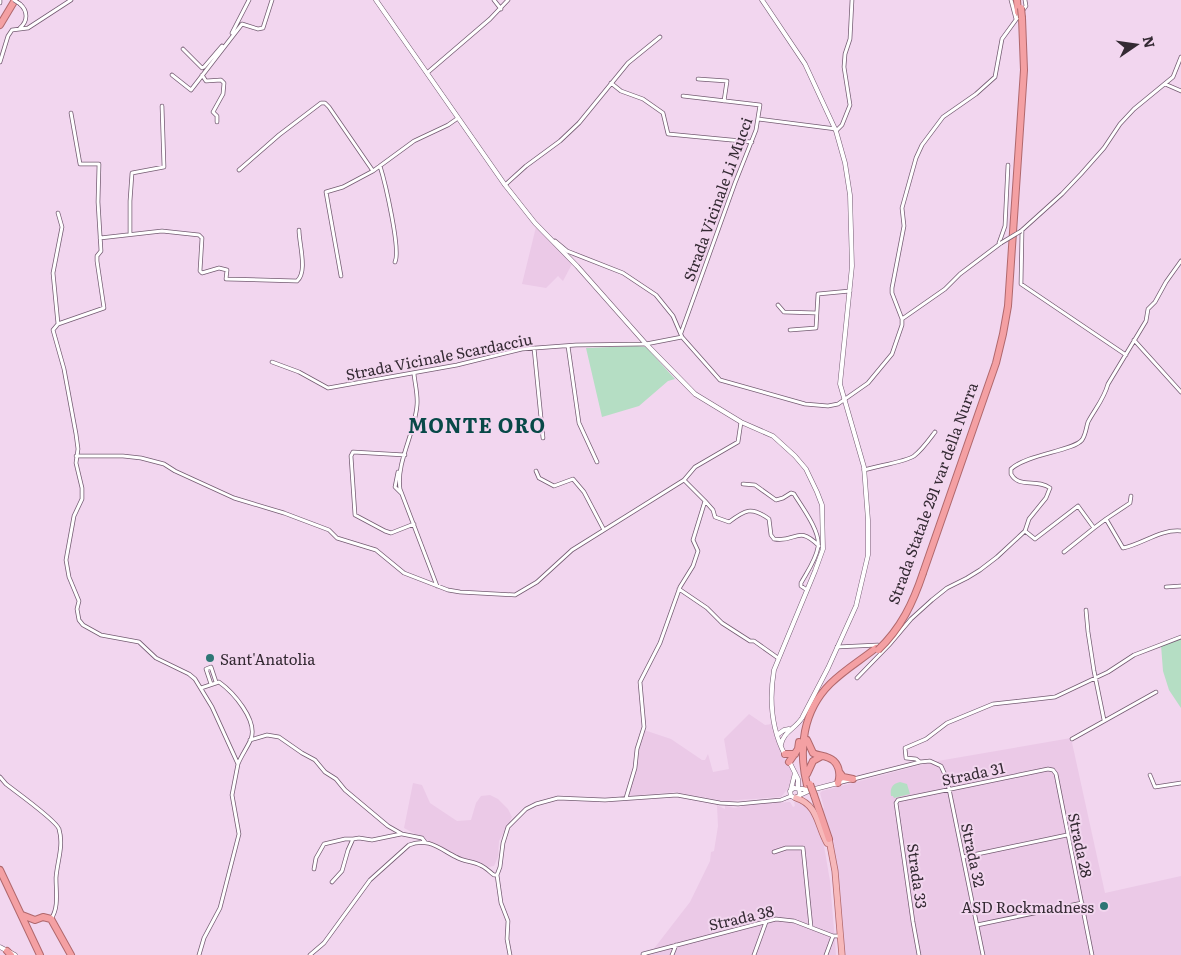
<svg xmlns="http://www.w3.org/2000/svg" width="1181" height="955" viewBox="0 0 1181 955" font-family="Literata,serif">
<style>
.built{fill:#ebc9e7}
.green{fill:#b5dec4}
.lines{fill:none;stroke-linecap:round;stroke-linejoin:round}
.minor-casing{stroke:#745c72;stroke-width:4.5}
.tertiary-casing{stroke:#745c72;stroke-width:5}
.primary-casing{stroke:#b0686d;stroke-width:7}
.trunk-casing{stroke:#b0686d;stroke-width:8}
.minor{stroke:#fff;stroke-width:3}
.tertiary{stroke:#fff;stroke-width:4}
.primary{stroke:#f7b8ba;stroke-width:5.5}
.trunk{stroke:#f4a0a3;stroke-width:6}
.minor-bridge-casing{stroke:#745c72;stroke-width:4.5;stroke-linecap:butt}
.trunk-bridge-casing{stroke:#b0686d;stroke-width:8;stroke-linecap:butt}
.minor-bridge{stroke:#fff;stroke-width:3}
.trunk-bridge{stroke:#f4a0a3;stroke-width:6}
.poi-dot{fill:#2d7675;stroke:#f2d6ef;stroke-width:2}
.labels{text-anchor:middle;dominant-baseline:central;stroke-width:4;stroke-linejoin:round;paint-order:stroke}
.street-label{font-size:15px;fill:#342a33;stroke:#f2d6ef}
.poi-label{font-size:15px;fill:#342a33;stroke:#f2d6ef;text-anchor:start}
.district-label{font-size:20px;font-weight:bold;letter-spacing:1px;fill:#084948;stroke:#f2d6ef}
</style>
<rect width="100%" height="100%" fill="#f2d6ef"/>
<path class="built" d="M 536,227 L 572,264 L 563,281 L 558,276 L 546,288 L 522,284 Z
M 749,714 L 765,725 L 772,724 L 781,751 L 791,770 L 792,775 L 790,786 L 781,797 L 724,801 L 675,792 L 629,796 L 637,750 L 644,730 L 671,739 L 702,760 L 705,760 L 708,754 L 713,772 L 729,769 L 724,739 Z
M 1071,738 L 1105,893 L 1181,876 L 1181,955 L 845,955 L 842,911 L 840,910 L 839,900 L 841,899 L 838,872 L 826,819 L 822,809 L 824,808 L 820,793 L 822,791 L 932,762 Z
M 413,783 L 422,785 L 430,803 L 457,821 L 471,820 L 476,803 L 481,796 L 490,795 L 498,799 L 508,809 L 512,817 L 499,841 L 498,857 L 494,866 L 488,867 L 482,863 L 456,856 L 404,828 Z
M 790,802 L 793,807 L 795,806 L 794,802 L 799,802 L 810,808 L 824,846 L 830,881 L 836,955 L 649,955 L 690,902 L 710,861 L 711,852 L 714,851 L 718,826 L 717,805 L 725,809 L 725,806 L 735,808 L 754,804 Z"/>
<path class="green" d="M 637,346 L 646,347 L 675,379 L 668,381 L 639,406 L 602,417 L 586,348 Z
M 1181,638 L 1181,708 L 1169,690 L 1163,671 L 1161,645 Z
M 900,782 L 907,784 L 910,794 L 894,798 L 893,796 L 891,796 C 890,788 892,784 900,782 Z"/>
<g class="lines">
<defs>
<path id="minor" d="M 494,0 L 501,9
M 1011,0 L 1016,19
M 0,3 L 0,0
M 20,28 C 28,21 28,11 20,4
M 232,33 L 249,0
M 183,49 L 202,68 L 204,67 L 222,46
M 0,62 L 8,36 L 12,30 L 28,28 L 71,0
M 427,73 L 490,19 L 508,0
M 172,75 L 191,90 L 242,24 L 258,29 L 263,28 L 272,0
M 202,75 L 206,81 L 221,80 L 224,83 L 223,94 L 213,112 L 217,116 L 217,122
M 698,79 L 727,81 L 724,101
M 611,83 L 621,91 L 643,99 L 663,113 L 668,134 L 752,142
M 1165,84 L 1181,91
M 71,113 L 80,164 L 99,164 L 98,202 L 101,251 L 97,256 L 97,261 L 104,308 L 58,324 L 53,330 L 64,369 L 76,434 L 78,449 L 76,463 L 82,488 L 82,499 L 74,516 L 66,560 L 69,577 L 79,601 L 77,609 L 79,620 L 83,625 L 101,635 L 139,642 L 156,658 L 189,674 L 195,679 L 212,707 L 238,764 L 232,795 L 239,834 L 220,908 L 204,938 L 199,955
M 758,119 L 836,129
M 836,131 L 842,125 L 850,105 L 844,67 L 845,54 L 850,39 L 852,0
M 380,166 C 385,182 401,250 395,262
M 239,170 L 279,135 L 321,103 L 325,103 L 329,107 L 373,171 L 414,141 L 448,125 L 458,118
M 505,185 L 526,166 L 560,141 L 579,123 L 628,63 L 660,37
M 58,213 L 62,227 L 53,273 L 58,324
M 1022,230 L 1021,284 L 1126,355
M 1021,231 L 1062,194 L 1081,174 L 1104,148 L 1120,124 L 1134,109 L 1173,77 L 1181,57
M 130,234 L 130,201 L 132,173 L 164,167 L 162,106
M 100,238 L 162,231 L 199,235 L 202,238 L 200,271 L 202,273 L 219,268 L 227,270 L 226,279 L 297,281 C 308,272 299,244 299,230
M 555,241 L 567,251 L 623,273 L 656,295 L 673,316 L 682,337 L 720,380 L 805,404 L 828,406 L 838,404 L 868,383 L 892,354 L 902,325 L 902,319 L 892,293 L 892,288 L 904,226 L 902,208 L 916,158 L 922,145 L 943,117 L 976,94 L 995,77 L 1002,39 L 1026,6 L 1025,0
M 999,243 L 1005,226 L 1008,165
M 341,276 L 326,192 L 343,187 L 373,171
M 778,305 L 784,312 L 817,313
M 902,319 L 945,289 L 960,274 L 1001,243
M 790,330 L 816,328 L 818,294 L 850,291
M 681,333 L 735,183 L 756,130 L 760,105 L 683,96
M 1134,340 L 1181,392
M 568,346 L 579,423 L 597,462
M 534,348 L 543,438
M 272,362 L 299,372 L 328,388 L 457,365 L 522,349 L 576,345 L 646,344 L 682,337
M 414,374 C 415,384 418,395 417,405 C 415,433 396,462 400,489 L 437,586
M 405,455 L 353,452 L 351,456 L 355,515 L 385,531 L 391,533 L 414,524
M 76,456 L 123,456 L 141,458 L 164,464 L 175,471 L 234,498 L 284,513 L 329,530 L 337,538 L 376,550 L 404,573 L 448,590 L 460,592 L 515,595 L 537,582 L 572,550 L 684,480 L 695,467 L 738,442 L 741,422
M 864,470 C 876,466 905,462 914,456 C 922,450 929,440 935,432
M 536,471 L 539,478 L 554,486 L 573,479 L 584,492 L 604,530
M 398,472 L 395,487 L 401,493
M 743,484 L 755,485 L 776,500 L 783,498 L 791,493 L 794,494 C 802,507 821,532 818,547 C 816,560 807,572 801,583 L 801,586 L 807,590
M 705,501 L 713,510 L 715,517 L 729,522 C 745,510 751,506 769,519 L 771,535 L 774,539 C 797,543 797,524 819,546
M 1106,519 L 1130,503 L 1131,496
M 1025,531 L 1035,539 L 1078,506 L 1094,528 L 1106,519 L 1123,548 C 1143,544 1160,529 1181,531
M 1064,552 L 1094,528
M 1166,587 L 1181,586
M 679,589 L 707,608 L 722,623 L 750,641 L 754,641 L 778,658
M 1086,610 L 1088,632 L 1094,671 L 1104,720
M 837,647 L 878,645
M 857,678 L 889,645 L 911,619 L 932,600 L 947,588 L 967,578 L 980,570 L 997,557 L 1025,531 L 1029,519 L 1046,498 L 1050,488 C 1037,478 1019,489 1011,474 L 1011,469 C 1027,454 1073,451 1082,440 C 1086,434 1086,428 1088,422 C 1095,409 1104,399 1108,384 L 1146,321 L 1148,309 L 1155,302 L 1166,282 L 1181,261
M 211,684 L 206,669 L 211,667 L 216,682
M 201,688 L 219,682 C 233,692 258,720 251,739 C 247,748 241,756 238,764
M 1072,739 L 1156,692
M 250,740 L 267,735 L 279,737 L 302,753 L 315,760 L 325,772 L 336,779 L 345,790 L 388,826 L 402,834 L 422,838 L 425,842
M 920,762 L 916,759 L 906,758 L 905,748 L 926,739 L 947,723 L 993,704 L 1055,697 L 1108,672 L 1134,655 L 1181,637
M 1150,775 L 1155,787 L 1181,783
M 0,777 L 6,784 C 15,791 57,821 59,829 C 64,846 57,862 56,878 C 56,892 59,908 51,919
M 838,783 L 920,762 L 930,761 L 941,766 L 947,779 L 983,955
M 626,798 L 635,768 L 637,749 L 644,727 L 640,682 L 660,643 L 680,587 L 693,566 L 698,551 L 693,540 L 705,501 L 684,480
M 774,852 L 786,848 L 803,848 L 811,927
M 963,857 L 1067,835
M 314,869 L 316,858 L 324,844 L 345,839 L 353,839
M 497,875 L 500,867 L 503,843 L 508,827 L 526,809 L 536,804 L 558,798 L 605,800 L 677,795 L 720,803 L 738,804 L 781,800 L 791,796
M 497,875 L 501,903 L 508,921 L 507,939 L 510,955
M 332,882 L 342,871 L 348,850 L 353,839 L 359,838 L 372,840 L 401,834
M 977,925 L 1082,903
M 310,955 L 324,943 L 370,880 L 409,845 C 428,837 440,849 456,857 C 464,862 474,861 482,866 C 486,868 490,872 494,875 L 497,875
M 645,955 L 643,954 L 776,919 L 794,921 L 833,936 L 838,936
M 672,955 L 676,945
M 754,955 L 766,922
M 826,955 L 833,936
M 919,955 L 913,922 L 896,803 L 898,800 L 1048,769 L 1053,770 L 1056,774 L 1092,955"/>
<path id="tertiary" d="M 376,0 L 505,185 L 535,223 L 577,266 L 646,344 L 695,394 L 741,422 L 773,436 L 795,456 L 806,469 L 817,492 L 822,505 L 823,549 L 815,571 L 774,670 C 769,700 771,728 785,755
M 762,0 L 805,64 L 836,131 L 845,163 L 850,195 L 852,266 L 840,384 L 864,467 L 868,520 L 868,555 L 856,606 L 828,668 L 802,718 C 795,729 783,732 781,745
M 777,735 L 784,730 L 789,729
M 789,761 L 798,779 L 798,789
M 791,789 L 795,773
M 799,789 L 800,794 L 799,796 L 795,798 L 791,796 L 790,791 L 794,788 L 811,790
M 800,795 L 811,790 L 838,783
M 0,947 L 15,955"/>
<path id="primary" d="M 796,798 C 818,805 817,825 827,843
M 829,839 L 835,871 L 842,955"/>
<path id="trunk" d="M 1017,0 L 1018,12
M 0,25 L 15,0
M 923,573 L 996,363 L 1003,334 L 1008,306 L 1024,70 L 1022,18
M 807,740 L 813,753 C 818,756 823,755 829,758 C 839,762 841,774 838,783
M 785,754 L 795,754
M 789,762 L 798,749 L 799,742
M 840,773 L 843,777 L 853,779
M 807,774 L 813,761 L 822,756
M 807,785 C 798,749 803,711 830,684 C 844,670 861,660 876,648
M 814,795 L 829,839
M 0,870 L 40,955
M 22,915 L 35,920 L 43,917 L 51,919 L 71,955
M 7,951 L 11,955"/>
</defs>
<use href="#minor" class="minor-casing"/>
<use href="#tertiary" class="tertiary-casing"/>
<use href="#primary" class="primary-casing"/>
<use href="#trunk" class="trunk-casing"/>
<use href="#minor" class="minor"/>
<use href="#tertiary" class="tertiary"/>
<use href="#primary" class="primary"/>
<use href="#trunk" class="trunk"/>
<defs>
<path id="minor-bridge" d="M 14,0 L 20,4
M 1001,243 L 1021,231"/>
<path id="trunk-bridge" d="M 1021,8 L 1022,18
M 878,650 C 901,628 913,603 923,573
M 810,784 L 814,795"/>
</defs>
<use href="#minor-bridge" class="minor-bridge-casing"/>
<use href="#trunk-bridge" class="trunk-bridge-casing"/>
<use href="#minor-bridge" class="minor-bridge"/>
<use href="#trunk-bridge" class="trunk-bridge"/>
</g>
<g class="poi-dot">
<circle cx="210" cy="658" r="5"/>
<circle cx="1104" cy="906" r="5"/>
</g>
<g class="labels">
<g class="street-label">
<text transform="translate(717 199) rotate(-70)">Strada Vicinale Li Mucci</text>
<text transform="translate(439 356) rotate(-11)">Strada Vicinale Scardacciu</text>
<text transform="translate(932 493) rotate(-70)">Strada Statale 291 var della Nurra</text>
<text transform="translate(973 773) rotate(-12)">Strada 31</text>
<text transform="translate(1081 845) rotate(78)">Strada 28</text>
<text transform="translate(974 855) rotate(78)">Strada 32</text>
<text transform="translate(918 876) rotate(82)">Strada 33</text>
<text transform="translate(741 917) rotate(-13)">Strada 38</text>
</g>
<g class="poi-label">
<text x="220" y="658">Sant'Anatolia</text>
<text x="1094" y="906" text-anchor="end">ASD Rockmadness</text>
</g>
<g class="district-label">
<text x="477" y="424">MONTE ORO</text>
</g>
</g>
<g transform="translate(1136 45) rotate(77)" stroke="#f2d6ef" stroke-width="4" paint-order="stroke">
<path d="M0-4L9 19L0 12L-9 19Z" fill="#342a33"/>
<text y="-8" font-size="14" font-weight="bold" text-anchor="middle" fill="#342a33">N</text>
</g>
</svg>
